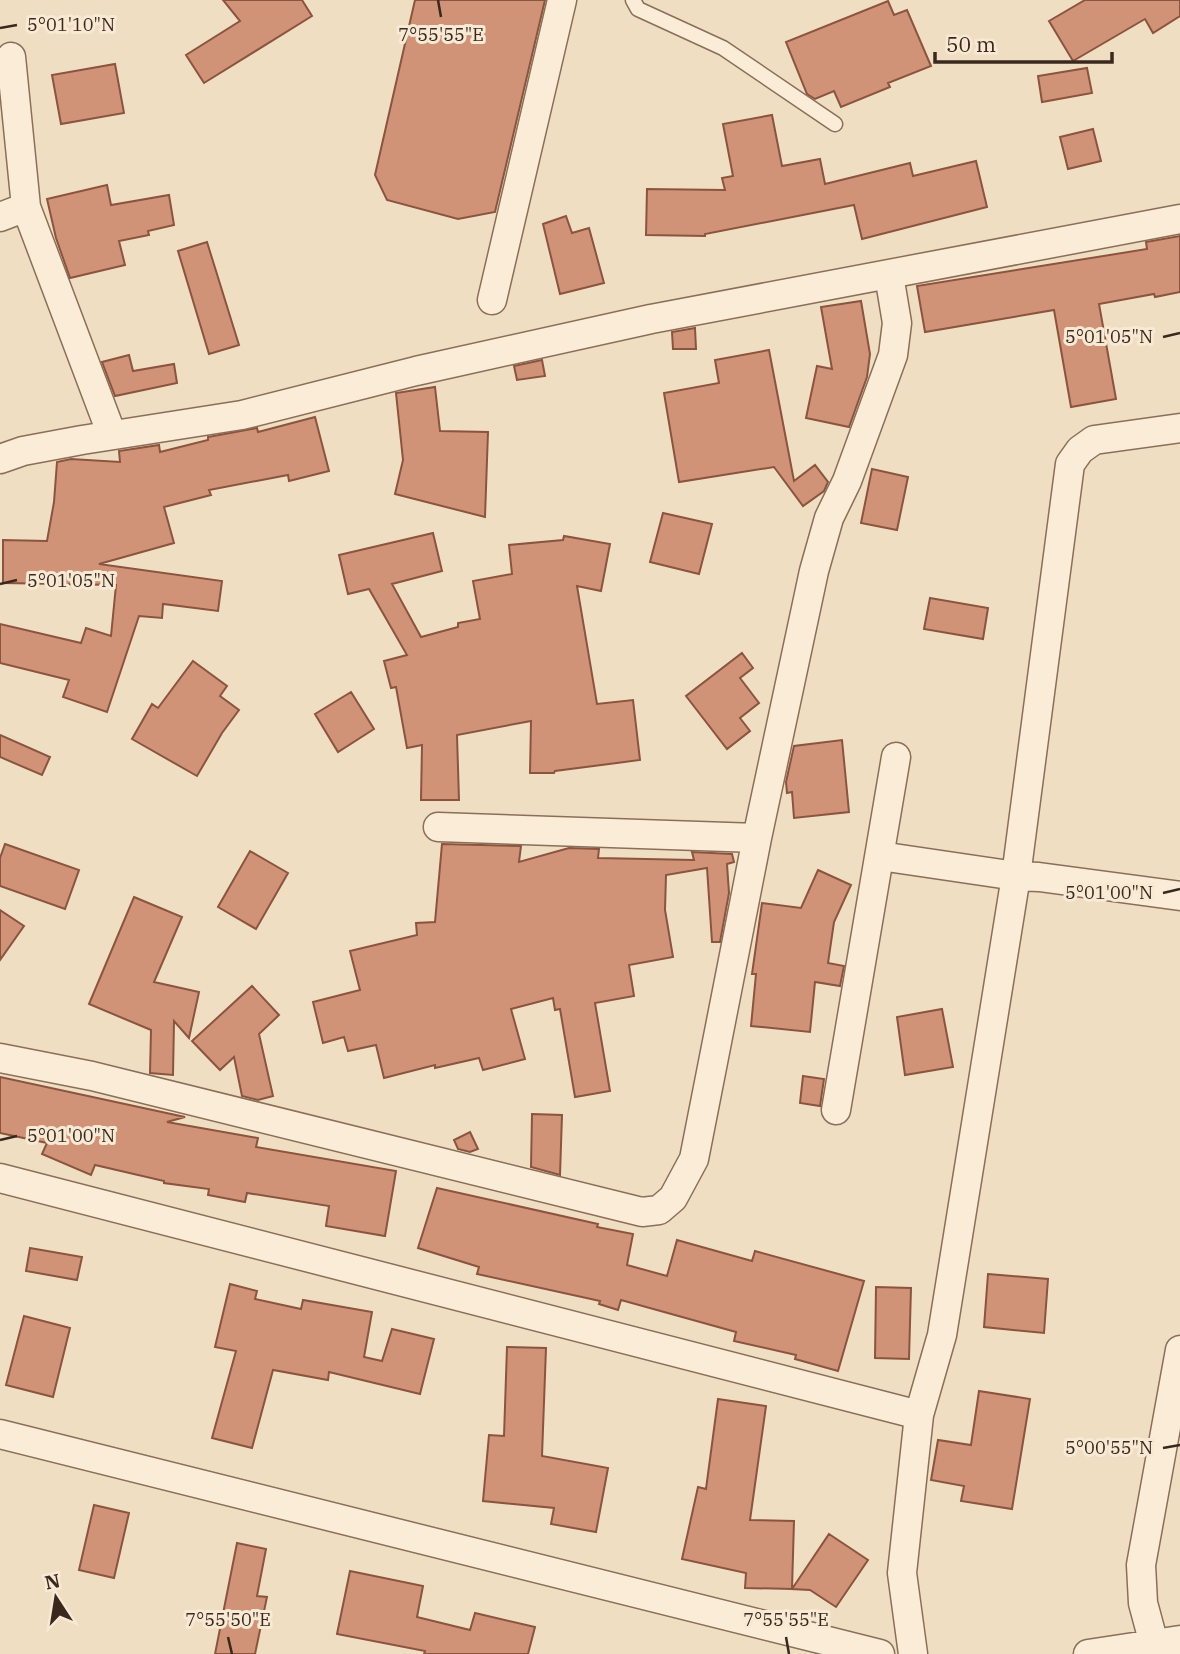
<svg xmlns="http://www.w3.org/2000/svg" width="1180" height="1654" viewBox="0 0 1180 1654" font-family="'IBM Plex Serif',serif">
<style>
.building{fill:#d09377;stroke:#8b543e;stroke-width:2}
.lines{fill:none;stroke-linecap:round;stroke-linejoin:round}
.lane-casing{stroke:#8b6e59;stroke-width:17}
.street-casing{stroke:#8b6e59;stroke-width:31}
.lane{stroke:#faecd7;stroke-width:14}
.street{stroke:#faecd7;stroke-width:28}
.ticks{fill:none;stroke:#3a281e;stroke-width:2.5}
.ticks-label{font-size:18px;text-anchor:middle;fill:#3a281e;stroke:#f7e9d3;stroke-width:6;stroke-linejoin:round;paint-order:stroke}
</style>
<rect width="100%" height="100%" fill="#f0dec3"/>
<path class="building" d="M 223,0 L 302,0 L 312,16 L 204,83 L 186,55 L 240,21 Z
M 415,0 L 545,0 L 495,212 L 458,219 L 387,200 L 375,175 Z
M 1085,0 L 1180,0 L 1180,16 L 1153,33 L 1145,19 L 1073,61 L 1049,21 Z
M 888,1 L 894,15 L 907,10 L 931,66 L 888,83 L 890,87 L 841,107 L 834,91 L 815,99 L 807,94 L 786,42 Z
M 115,64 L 124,113 L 61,124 L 52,75 Z
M 1087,68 L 1092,93 L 1042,102 L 1038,76 Z
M 772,115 L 782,166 L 820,159 L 825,184 L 910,163 L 913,176 L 976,161 L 987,207 L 862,239 L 854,205 L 705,234 L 705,236 L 646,235 L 647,189 L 725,190 L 722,178 L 733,176 L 723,124 Z
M 1093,129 L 1101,161 L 1068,169 L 1060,137 Z
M 107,185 L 111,205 L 169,195 L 174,225 L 148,231 L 149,235 L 119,241 L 125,265 L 70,278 L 56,238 L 47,199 Z
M 566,216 L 572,233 L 589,228 L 604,283 L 560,294 L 543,224 Z
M 1180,236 L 1180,292 L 1155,297 L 1154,294 L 1099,304 L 1116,399 L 1071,407 L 1054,310 L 925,332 L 917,286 L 1147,249 L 1146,242 Z
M 207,242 L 239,345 L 209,354 L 178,251 Z
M 861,301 L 870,354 L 867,377 L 849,427 L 806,418 L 817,366 L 832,369 L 821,307 Z
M 695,328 L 696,349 L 673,349 L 672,332 Z
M 769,350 L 794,481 L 815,465 L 828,482 L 824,491 L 803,506 L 774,467 L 679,482 L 664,393 L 719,383 L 715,360 Z
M 129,355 L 133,371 L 174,364 L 177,383 L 115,396 L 102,362 Z
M 542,360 L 545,376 L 517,380 L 514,366 Z
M 435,387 L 440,431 L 488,432 L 485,517 L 395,494 L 403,460 L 396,393 Z
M 315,417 L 329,471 L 289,481 L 288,475 L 209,490 L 211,495 L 164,507 L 174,543 L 99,564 L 222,581 L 218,611 L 163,604 L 162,618 L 139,616 L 107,712 L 63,697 L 69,680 L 0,663 L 0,624 L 81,643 L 86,628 L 111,636 L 116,585 L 3,583 L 3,540 L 47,541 L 54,502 L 57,462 L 71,459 L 120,462 L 119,451 L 159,445 L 160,452 L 208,440 L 208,437 L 257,428 L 258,432 Z
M 872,469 L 908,477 L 897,530 L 861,523 Z
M 663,513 L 712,524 L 699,574 L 650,562 Z
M 433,533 L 442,571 L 392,584 L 421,637 L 458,627 L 458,623 L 480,619 L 473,581 L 512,574 L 509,545 L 563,540 L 564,536 L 610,544 L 601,591 L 577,586 L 597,704 L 633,700 L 640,760 L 555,771 L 554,773 L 530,773 L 531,721 L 457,735 L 459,800 L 421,800 L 422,745 L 407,748 L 396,687 L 391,688 L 384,661 L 407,655 L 369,589 L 348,594 L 339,555 Z
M 930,598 L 988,608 L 983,639 L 924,629 Z
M 742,653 L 753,668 L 740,678 L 759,703 L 740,718 L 750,731 L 727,749 L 686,696 Z
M 193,661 L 227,686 L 220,696 L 239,710 L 222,733 L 197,776 L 132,739 L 152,704 L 158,708 Z
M 351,692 L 374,729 L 338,752 L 315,714 Z
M 0,735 L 50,757 L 42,775 L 0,757 Z
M 842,740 L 849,812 L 794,818 L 792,792 L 787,793 L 786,782 L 794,746 Z
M 5,844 L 79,870 L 65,909 L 0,886 L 0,858 Z
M 442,844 L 521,846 L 519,862 L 569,848 L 599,849 L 598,858 L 694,860 L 692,852 L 732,854 L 734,862 L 727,864 L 729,893 L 720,942 L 712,942 L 707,868 L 666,875 L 665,910 L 673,957 L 629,965 L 634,996 L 595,1003 L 610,1091 L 575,1097 L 560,1009 L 555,1010 L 553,998 L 511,1009 L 525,1059 L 483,1070 L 479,1058 L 435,1068 L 435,1065 L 384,1078 L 376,1045 L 348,1051 L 344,1037 L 323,1043 L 313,1002 L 360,990 L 350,951 L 417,935 L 416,923 L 435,922 Z
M 250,851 L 288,873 L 256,929 L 218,907 Z
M 818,870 L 851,885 L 834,922 L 828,963 L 844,966 L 840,986 L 815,982 L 810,1032 L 751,1026 L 756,974 L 752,974 L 762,903 L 801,908 Z
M 134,897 L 182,917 L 154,982 L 199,992 L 189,1038 L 174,1021 L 173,1075 L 150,1073 L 151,1030 L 89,1004 Z
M 0,910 L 24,926 L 0,960 Z
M 252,986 L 279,1015 L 259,1034 L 273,1096 L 258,1100 L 242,1096 L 234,1057 L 220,1070 L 192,1041 Z
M 942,1009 L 953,1067 L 905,1075 L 897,1017 Z
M 803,1076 L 824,1079 L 820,1106 L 800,1103 Z
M 0,1077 L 185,1117 L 167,1122 L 258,1138 L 256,1147 L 396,1171 L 385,1236 L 326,1226 L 329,1206 L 247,1193 L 245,1202 L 208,1195 L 209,1189 L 164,1183 L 164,1181 L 95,1165 L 91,1175 L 42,1154 L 47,1143 L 0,1133 Z
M 532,1114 L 562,1115 L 560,1175 L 531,1167 Z
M 470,1132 L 478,1149 L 470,1152 L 458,1149 L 454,1140 Z
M 437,1188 L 598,1224 L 597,1227 L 633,1234 L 627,1265 L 667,1276 L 677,1240 L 752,1261 L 755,1251 L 864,1281 L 838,1371 L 795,1359 L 796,1355 L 734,1341 L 736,1332 L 621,1300 L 618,1310 L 599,1304 L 600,1301 L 477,1274 L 479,1267 L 418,1248 Z
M 30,1248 L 82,1257 L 77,1280 L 26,1271 Z
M 988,1274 L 1048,1279 L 1044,1333 L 984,1327 Z
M 230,1284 L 257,1291 L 255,1299 L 301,1309 L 303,1300 L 372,1312 L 364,1357 L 382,1361 L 392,1329 L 434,1339 L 420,1394 L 329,1372 L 328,1380 L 273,1370 L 252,1448 L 212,1438 L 236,1351 L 215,1347 Z
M 876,1287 L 911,1288 L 909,1359 L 875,1358 Z
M 24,1316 L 70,1328 L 53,1397 L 6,1385 Z
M 507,1347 L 546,1348 L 542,1456 L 608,1468 L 596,1532 L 551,1524 L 554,1508 L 483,1501 L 489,1435 L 504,1436 Z
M 979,1391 L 1030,1399 L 1012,1509 L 961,1501 L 964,1486 L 931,1480 L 938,1440 L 971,1445 Z
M 718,1399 L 766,1406 L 750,1520 L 794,1521 L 792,1589 L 745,1588 L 746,1573 L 682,1559 L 698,1487 L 706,1489 Z
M 94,1505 L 129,1513 L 114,1578 L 79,1570 Z
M 829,1534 L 868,1560 L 836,1607 L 810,1590 L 792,1589 Z
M 237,1543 L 266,1549 L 257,1596 L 267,1597 L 255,1654 L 215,1654 Z
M 350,1571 L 423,1586 L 417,1617 L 470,1630 L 475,1613 L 535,1627 L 528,1654 L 424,1654 L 425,1651 L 337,1634 Z"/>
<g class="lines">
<defs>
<path id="lane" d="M 633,0 L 638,9 L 723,48 L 835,124"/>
<path id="street" d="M 11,57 L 26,207 L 112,435
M 0,217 L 26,207
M 492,300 L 562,0
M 0,459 L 23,451 L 82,440 L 242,415 L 416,371 L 651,319 L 1180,219
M 438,827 L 757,838
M 880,856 L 1016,876 L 1070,464 L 1080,450 L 1094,440 L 1180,428
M 0,1058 L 92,1076 L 642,1212 L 659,1210 L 673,1198 L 694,1159 L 757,838 L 814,571 L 829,518 L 847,481 L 893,355 L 897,323 L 889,275
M 836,1110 L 896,757
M 0,1178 L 919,1415
M 0,1434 L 880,1654
M 1154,1644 L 1143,1603 L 1141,1565 L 1180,1350
M 913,1654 L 902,1573 L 919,1415 L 942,1335 L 1016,876 L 1039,877 L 1180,896
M 1088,1654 L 1180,1640"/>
</defs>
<use href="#lane" class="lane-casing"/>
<use href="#street" class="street-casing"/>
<use href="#lane" class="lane"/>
<use href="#street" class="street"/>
</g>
<path class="ticks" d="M 438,0 L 441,17M 0,28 L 17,25M 1163,337 L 1180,333M 0,584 L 17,580M 1163,893 L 1180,889M 0,1140 L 17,1136M 1163,1448 L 1180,1445M 228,1637 L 232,1654M 786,1637 L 789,1654"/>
<g class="ticks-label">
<text x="71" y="31">5°01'10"N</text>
<text x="441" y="41">7°55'55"E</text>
<text x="1109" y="343">5°01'05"N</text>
<text x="71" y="587">5°01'05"N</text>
<text x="1109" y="899">5°01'00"N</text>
<text x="71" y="1142">5°01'00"N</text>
<text x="1109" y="1454">5°00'55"N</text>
<text x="228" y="1626">7°55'50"E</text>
<text x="786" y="1626">7°55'55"E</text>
</g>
<g transform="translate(56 1598) rotate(348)" stroke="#f7e9d3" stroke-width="5" paint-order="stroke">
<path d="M0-5L12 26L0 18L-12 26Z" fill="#3a281e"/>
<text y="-10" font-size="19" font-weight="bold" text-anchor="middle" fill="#3a281e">N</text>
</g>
<path d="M935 52v10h177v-10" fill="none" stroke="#3a281e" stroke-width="3.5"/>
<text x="946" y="52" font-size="21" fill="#3a281e" stroke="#f7e9d3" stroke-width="5" paint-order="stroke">50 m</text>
</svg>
